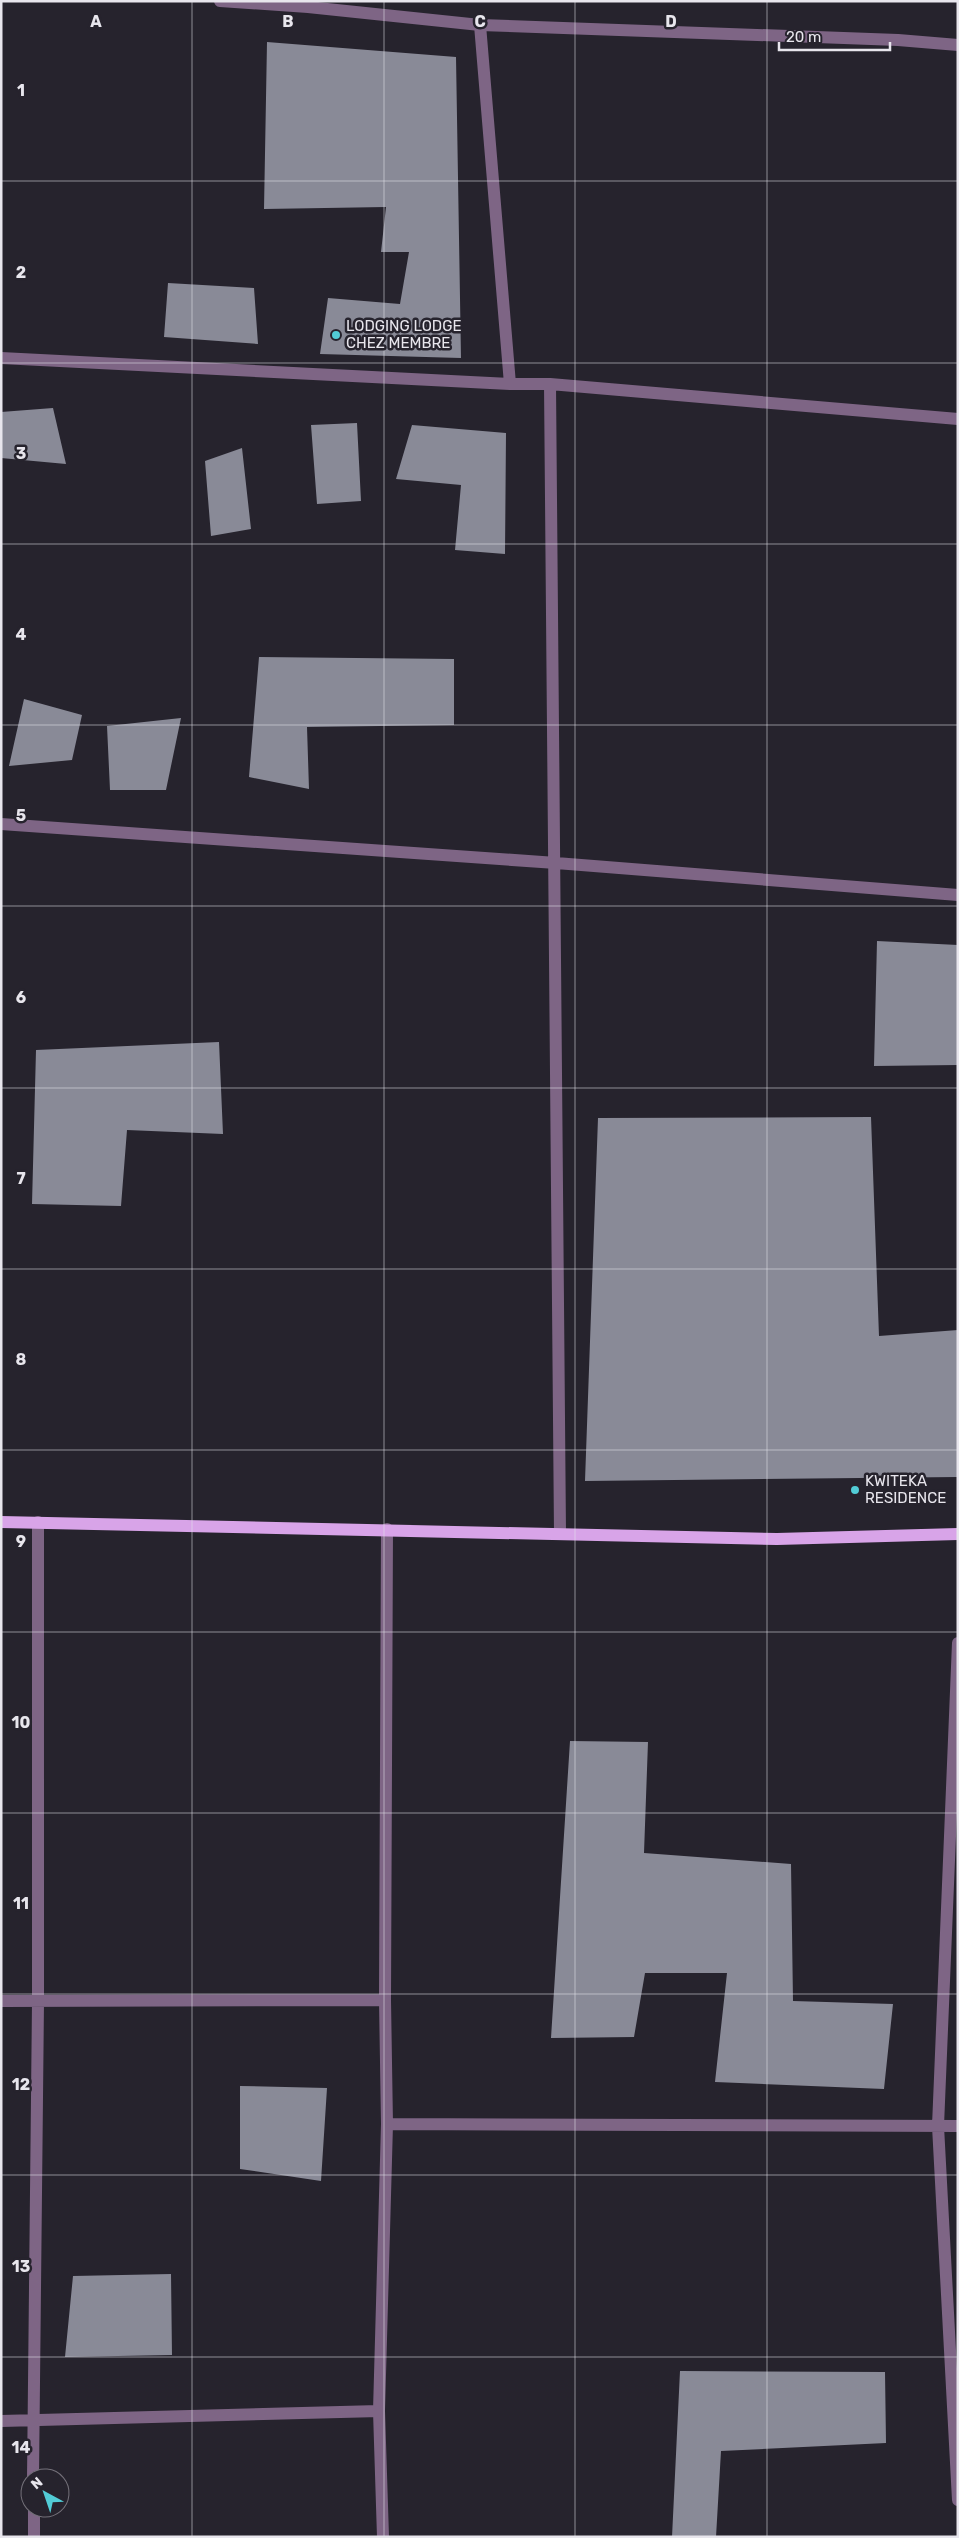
<svg xmlns="http://www.w3.org/2000/svg" width="959" height="2538" viewBox="0 0 959 2538" font-family="Rubik,sans-serif">
<style>
.building{fill:#898a97}
.lines{fill:none;stroke-linecap:round;stroke-linejoin:round}
.minor{stroke:#7e6585;stroke-width:12}
.major{stroke:#d8a4e8;stroke-width:12}
.grid{fill:none;stroke:#e8e6ed;stroke-width:1;stroke-opacity:0.55}
.poi-dot{fill:#52ccd6;stroke:#26232d;stroke-width:2}
.labels{text-anchor:middle;dominant-baseline:central;stroke-width:5;stroke-linejoin:round;paint-order:stroke}
.poi-label{font-size:15px;fill:#e8e6ed;stroke:#26232d;text-anchor:start}
.grid-label{font-size:16px;text-anchor:middle;font-weight:bold;fill:#e8e6ed;stroke:#26232d;stroke-width:5;stroke-linejoin:round;paint-order:stroke}
</style>
<rect width="100%" height="100%" fill="#26232d"/>
<path class="building" d="M 267,42 L 456,57 L 461,358 L 320,354 L 328,298 L 400,304 L 409,252 L 381,252 L 386,207 L 264,209 Z
M 168,283 L 254,288 L 258,344 L 164,337 Z
M 53,408 L 66,464 L 1,458 L 1,412 Z
M 357,423 L 361,501 L 317,504 L 311,425 Z
M 412,425 L 506,433 L 505,554 L 455,550 L 461,485 L 396,479 Z
M 242,448 L 251,529 L 211,536 L 205,461 Z
M 259,657 L 454,659 L 454,725 L 307,727 L 309,789 L 249,777 Z
M 24,699 L 82,715 L 72,760 L 9,766 Z
M 181,718 L 166,790 L 110,790 L 107,726 Z
M 877,941 L 958,945 L 958,1065 L 874,1066 Z
M 219,1042 L 223,1134 L 127,1130 L 121,1206 L 32,1204 L 36,1050 Z
M 871,1117 L 879,1336 L 958,1330 L 958,1477 L 585,1481 L 598,1118 Z
M 570,1741 L 648,1742 L 644,1853 L 791,1864 L 793,2001 L 893,2004 L 884,2089 L 715,2082 L 727,1973 L 645,1973 L 634,2037 L 551,2038 Z
M 240,2086 L 327,2088 L 321,2181 L 240,2169 Z
M 171,2274 L 172,2355 L 65,2357 L 73,2276 Z
M 680,2371 L 885,2372 L 886,2443 L 721,2451 L 716,2537 L 672,2537 Z"/>
<g class="lines">
<path class="minor" d="M 220,1 L 308,7 L 480,25 L 898,40 L 958,45
M 480,25 L 510,384
M 1,358 L 510,384 L 550,384 L 958,419
M 550,384 L 560,1533
M 1,824 L 556,863 L 958,895
M 958,1643 L 938,2126 L 958,2500
M 385,2000 L 387,1529
M 1,2001 L 385,2000 L 387,2124 L 379,2411 L 383,2537
M 387,2124 L 958,2126
M 1,2421 L 379,2411
M 33,2478 L 38,2002 L 38,1522
M 34,2508 L 34,2537"/>
<path class="major" d="M 1,1522 L 777,1539 L 958,1534"/>
</g>
<path class="grid" d="M 192,1 L 192,2537M 384,1 L 384,2537M 575,1 L 575,2537M 767,1 L 767,2537M 1,181 L 958,181M 1,363 L 958,363M 1,544 L 958,544M 1,725 L 958,725M 1,906 L 958,906M 1,1088 L 958,1088M 1,1269 L 958,1269M 1,1450 L 958,1450M 1,1632 L 958,1632M 1,1813 L 958,1813M 1,1994 L 958,1994M 1,2175 L 958,2175M 1,2357 L 958,2357"/>
<g class="poi-dot">
<circle cx="336" cy="335" r="5"/>
<circle cx="855" cy="1490" r="5"/>
</g>
<g class="labels">
<g class="poi-label">
<text x="346" y="326">LODGING LODGE<tspan x="346" dy="17">CHEZ MEMBRE</tspan></text>
<text x="865" y="1481">KWITEKA<tspan x="865" dy="17">RESIDENCE</tspan></text>
</g>
</g>
<g class="grid-label">
<text x="96" y="27">A</text>
<text x="288" y="27">B</text>
<text x="480" y="27">C</text>
<text x="671" y="27">D</text>
<text x="21" y="96">1</text>
<text x="21" y="278">2</text>
<text x="21" y="459">3</text>
<text x="21" y="640">4</text>
<text x="21" y="821">5</text>
<text x="21" y="1003">6</text>
<text x="21" y="1184">7</text>
<text x="21" y="1365">8</text>
<text x="21" y="1547">9</text>
<text x="21" y="1728">10</text>
<text x="21" y="1909">11</text>
<text x="21" y="2090">12</text>
<text x="21" y="2272">13</text>
<text x="21" y="2453">14</text>
</g>
<rect width="959" height="2538" fill="none" stroke="#e8e6ed" stroke-width="5"/>
<g transform="translate(45 2493) rotate(320)"><circle r="24" fill="#26232d" stroke="#74717a"/>
<path d="M0-4L9 19L0 12L-9 19Z" fill="#52ccd6"/>
<text y="-8" font-size="14" font-weight="bold" text-anchor="middle" fill="#e8e6ed">N</text>
</g>
<path d="M779 42v8h111v-8" fill="none" stroke="#e8e6ed" stroke-width="2.5"/>
<text x="786" y="42" font-size="15" fill="#e8e6ed" stroke="#26232d" stroke-width="4" paint-order="stroke">20 m</text>
</svg>
